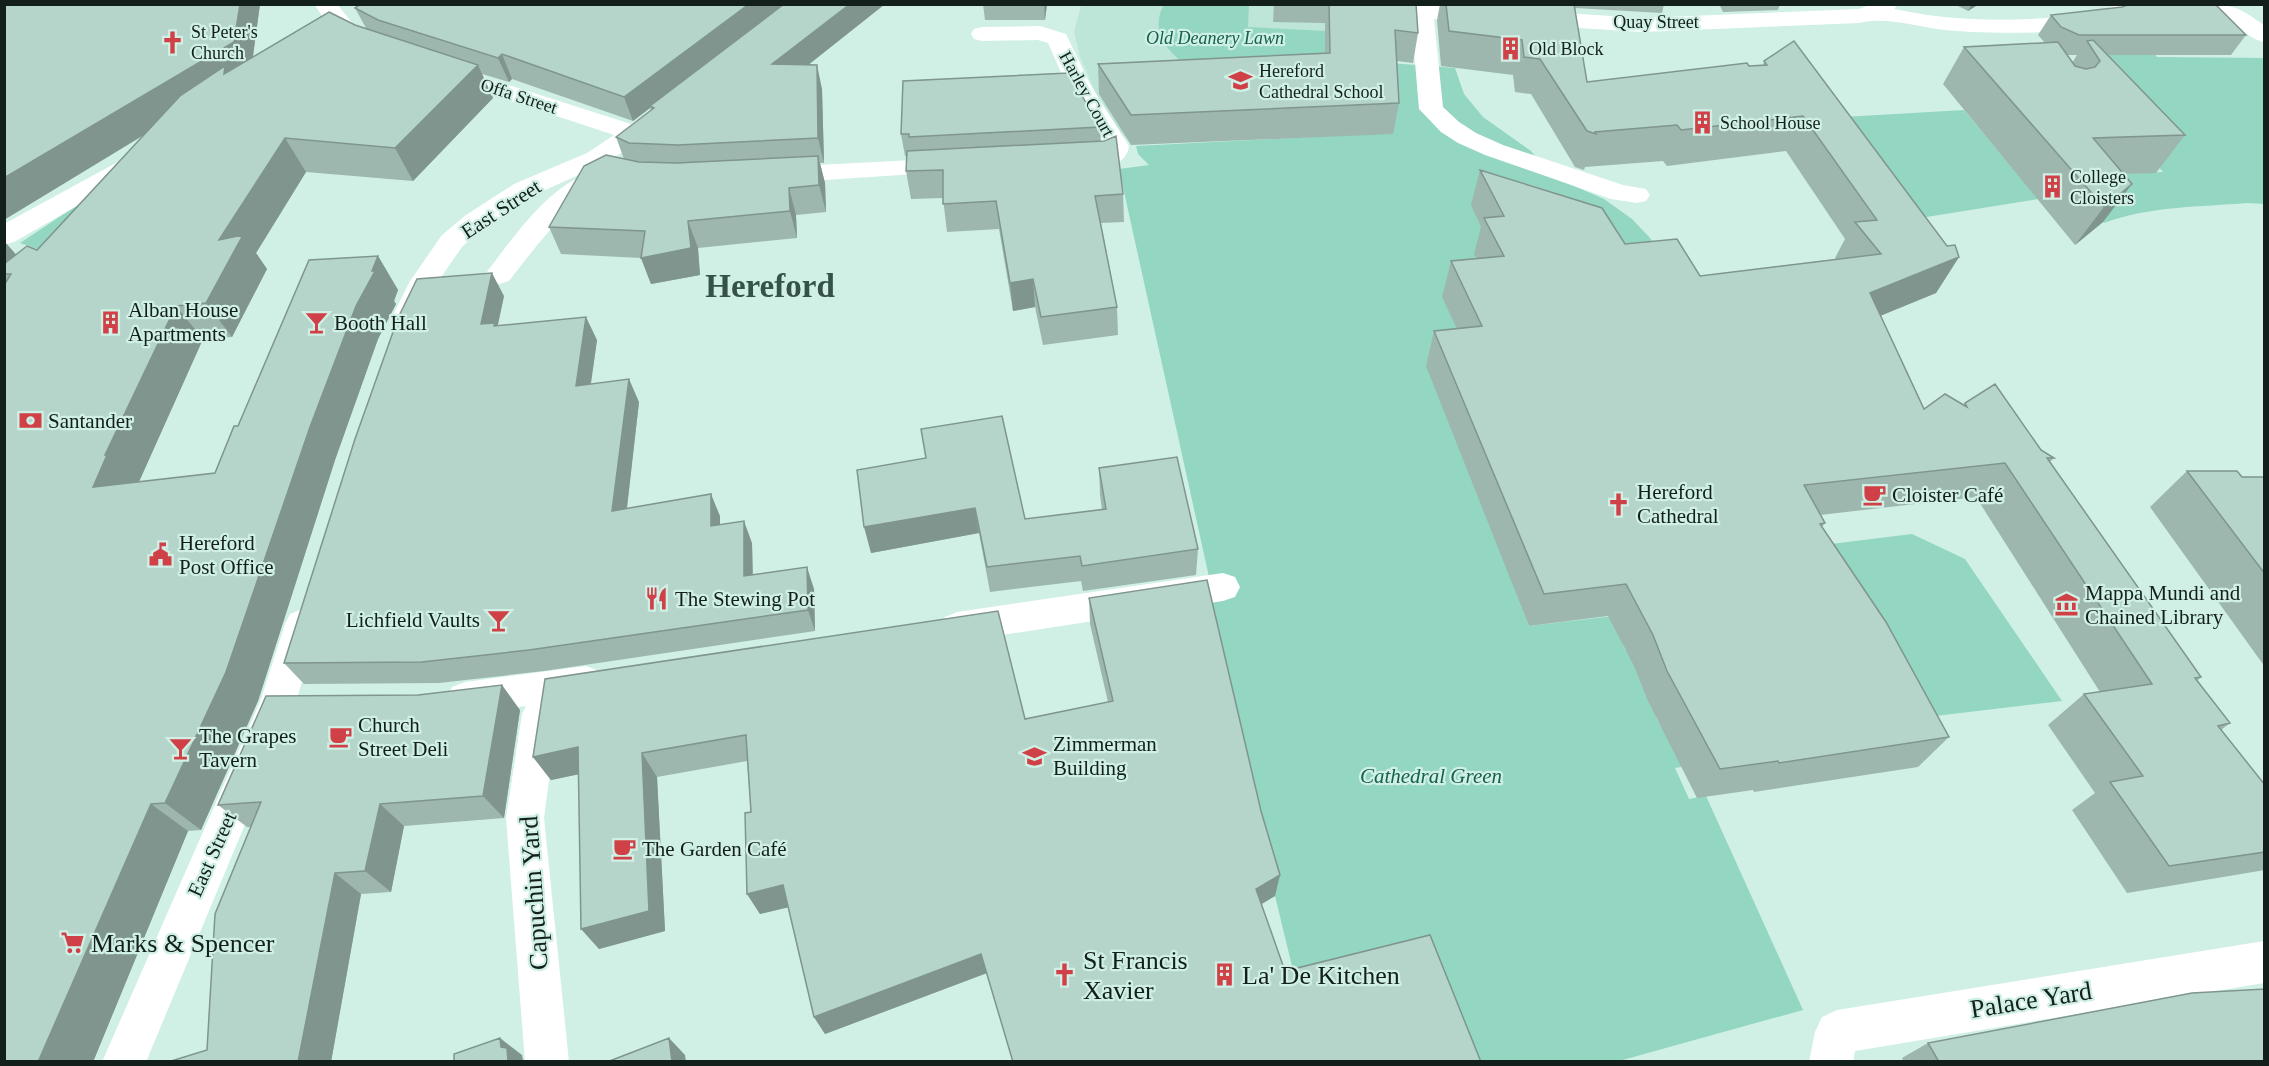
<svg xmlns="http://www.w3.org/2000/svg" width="2269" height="1066" viewBox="0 0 2269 1066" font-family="'Times New Roman',serif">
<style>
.built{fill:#bee6d8}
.green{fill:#93d6c1}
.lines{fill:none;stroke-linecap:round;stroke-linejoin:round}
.minor{fill:#fff;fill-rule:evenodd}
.wall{fill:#9db7ae;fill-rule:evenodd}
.shaded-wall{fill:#7f958d}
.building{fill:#b6d5ca;stroke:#7f958d;stroke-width:1.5}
.labels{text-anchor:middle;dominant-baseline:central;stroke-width:4.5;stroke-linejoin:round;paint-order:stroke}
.far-street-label{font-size:18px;fill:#131f1b;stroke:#d0f0e5}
.far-poi-label{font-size:18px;fill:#131f1b;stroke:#d0f0e5;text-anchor:start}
.far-park-label{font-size:18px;font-style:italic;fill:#15604e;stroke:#d0f0e5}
.street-label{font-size:21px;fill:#131f1b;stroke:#d0f0e5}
.poi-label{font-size:21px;fill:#131f1b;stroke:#d0f0e5;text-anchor:start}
.park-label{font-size:21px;font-style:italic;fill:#15604e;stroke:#d0f0e5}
.near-street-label{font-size:26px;fill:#131f1b;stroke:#d0f0e5}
.near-poi-label{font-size:26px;fill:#131f1b;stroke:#d0f0e5;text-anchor:start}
.town-label{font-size:33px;font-weight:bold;fill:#355148;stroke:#d0f0e5}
</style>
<rect width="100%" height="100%" fill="#d0f0e5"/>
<path class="built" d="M 1081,5 L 1388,5 L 1135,145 L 1113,127 L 1101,105 L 1080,57 L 1074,32 Z"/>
<path class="green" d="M 1164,5 L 1249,5 L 1248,27 L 1326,31 L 1326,59 L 1186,64 C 1165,51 1150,28 1164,5 Z
M 2151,50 L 2157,57 L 2264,58 L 2264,204 L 2248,203 C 2200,207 2149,206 2104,223 L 2066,176 L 2163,172 L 2124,128 L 2082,51 Z
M 1390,63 L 1455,68 L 1464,94 L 1483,117 L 1531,151 L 1551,176 L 1604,199 L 1632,219 L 1650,238 L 1674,274 L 1477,218 L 1493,252 L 1481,267 L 1468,354 L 1513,585 L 1529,626 L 1622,615 L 1623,645 L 1626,651 L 1638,649 L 1657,720 L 1692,765 L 1675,768 L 1689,799 L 1706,796 L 1803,1010 L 1619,1061 L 1462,1062 L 1297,987 L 1205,605 L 1209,577 L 1119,169 L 1149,165 L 1138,154 L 1136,146 L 1393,133 Z
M 1964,110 L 2038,199 L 1883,224 L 1808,119 Z
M 79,204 L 82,204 L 44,251 L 20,243 Z
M 1912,534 L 1965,559 L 2062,701 L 1910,719 L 1831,544 Z"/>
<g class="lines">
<path class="minor" d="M 314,4 L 337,4 L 357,29 L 372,37 L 375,42 L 372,47 C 346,53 327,23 314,4 Z
M 1410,4 L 1482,8 L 1490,10 L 1493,15 L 1490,20 L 1482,22 L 1434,19 L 1443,107 L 1459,122 L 1476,133 L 1503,145 L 1623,185 L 1646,189 L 1650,195 L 1646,201 L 1637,203 L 1611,199 L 1485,155 L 1458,143 L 1441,132 L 1419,109 Z
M 1872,4 L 1898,4 L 1894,9 C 1954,22 2017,22 2078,15 C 2093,14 2104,9 2118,5 C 2126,3 2137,4 2146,4 C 2122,39 1985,34 1945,30 C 1916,27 1887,16 1859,23 L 1642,32 L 1533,25 L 1525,23 L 1522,18 L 1525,13 L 1533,11 L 1642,18 L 1859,9 Z
M 2198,4 C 2232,4 2237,6 2264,25 L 2264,42 C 2248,39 2238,24 2223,18 C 2215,14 2204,12 2198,4 Z
M 1040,26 L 1066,34 L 1090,84 L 1129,146 C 1126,169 1096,170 1078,165 L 1074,160 L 1078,155 L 1099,152 L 1103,146 L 1066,84 L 1048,43 L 1038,40 L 982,41 L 974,39 L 971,34 L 974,29 L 982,27 Z
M 446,65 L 631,124 C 642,117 649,111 663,115 L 666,120 L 644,139 L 605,163 L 532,196 L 484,227 L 462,247 L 437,283 L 416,324 L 406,327 L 396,324 L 392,317 L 410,281 L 442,235 L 466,215 L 514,184 L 587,153 L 614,135 L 438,77 L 434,72 L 438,67 Z
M 134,155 L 143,158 L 147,163 L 143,168 L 14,242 L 4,245 L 4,224 L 125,158 Z
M 952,158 L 961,161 L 965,166 L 961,171 L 779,183 L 770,181 L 766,175 L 770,169 L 779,167 Z
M 598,170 L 607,172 L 611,178 C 603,189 578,202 567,213 C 545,233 527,258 509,281 L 499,284 L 489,281 L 485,275 L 489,269 C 517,233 551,182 598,170 Z
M 1223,573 L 1235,577 L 1240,587 L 1235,597 L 1223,601 L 957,642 L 945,637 L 940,627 L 945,617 L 957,612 Z
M 302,609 L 314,614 L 319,624 L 296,702 L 146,1062 L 102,1062 L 260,702 L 285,624 L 290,614 Z
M 586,666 L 599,671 L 604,682 L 599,693 L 586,698 L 552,702 L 558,714 L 544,818 L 569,1062 L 525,1062 L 506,818 L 522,714 L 526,706 L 465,714 L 452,709 L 447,698 L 452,687 L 465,682 Z
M 2264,941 L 2264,983 L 1855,1051 L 1853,1062 L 1809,1062 L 1815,1032 L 1822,1017 L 1837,1010 Z"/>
</g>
<path class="wall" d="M 260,4 L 253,57 L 355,25 L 366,28 L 355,8 L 361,4 L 885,4 L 809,64 L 822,89 L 824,163 L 820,163 L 825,183 L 826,212 L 796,215 L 797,238 L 698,248 L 700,275 L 651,284 L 641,258 L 561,254 L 549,227 L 624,159 L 616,137 L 651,111 L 650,108 L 633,121 L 512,79 L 509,82 L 482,74 L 493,98 L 413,181 L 306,172 L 256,253 L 267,269 L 232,337 L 203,339 L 139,482 L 215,473 L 238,426 L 378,256 L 398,290 L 394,301 L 396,304 L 378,339 L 335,460 L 258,701 L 201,830 L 188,831 L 93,1062 L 4,1062 L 4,241 L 16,255 L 37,250 L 144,135 Z
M 983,4 L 1047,4 L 1045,20 L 985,20 Z
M 1274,4 L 1416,4 L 1418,33 L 1413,63 L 1397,61 L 1399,103 L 1393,134 L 1131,145 L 1099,94 L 1098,64 L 1325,54 L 1325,23 L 1273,22 Z
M 1440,4 L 1664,4 L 1662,13 L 1575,8 L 1587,82 L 1763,65 L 1764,61 L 1959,257 L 1936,293 L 1880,316 L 1924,409 L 1963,405 L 1965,403 L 2054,458 L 2050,462 L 2201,677 L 2197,681 L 2230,723 L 2221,730 L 2265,785 L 2265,870 L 2127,893 L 2072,810 L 2095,793 L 2048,725 L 2084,694 L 2100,692 L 1976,497 L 1820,515 L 1825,523 L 1822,527 L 1949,737 L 1918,767 L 1754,792 L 1753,790 L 1697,798 L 1648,701 L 1634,666 L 1608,616 L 1529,626 L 1426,366 L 1434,331 L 1457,329 L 1442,297 L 1451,261 L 1477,259 L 1474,254 L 1481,227 L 1471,205 L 1480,170 L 1625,244 L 1700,276 L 1836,259 L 1835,258 L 1845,239 L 1786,151 L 1667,166 L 1663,161 L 1585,167 L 1584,170 L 1575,167 L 1531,94 L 1515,92 L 1513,75 L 1441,66 L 1437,20 Z
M 1719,4 L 1780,4 L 1778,10 L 1723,12 Z
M 1954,4 L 1979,4 L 1968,11 Z
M 2051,15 L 2246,35 L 2231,55 L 2107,55 L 2185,135 L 2156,173 L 2123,174 L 2103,222 L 2075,245 L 1943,84 L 1964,47 L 2045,43 L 2038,35 ZM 2067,55 L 2077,55 L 2072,63 Z
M 1100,127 L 1101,142 L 1123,194 L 1124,222 L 1101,223 L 1117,307 L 1118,335 L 1043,345 L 1035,307 L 1013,311 L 999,229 L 947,232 L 943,198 L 911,199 L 906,171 L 907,156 L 905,156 L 901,134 Z
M 504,296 L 498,325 L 597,340 L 591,384 L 639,402 L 627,508 L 720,516 L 720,524 L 752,543 L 753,575 L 814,589 L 815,631 L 544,671 L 439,683 L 304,684 L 284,663 Z
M 926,458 L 1025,519 L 1102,510 L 1100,495 L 1099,468 L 1198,549 L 1196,575 L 1083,591 L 1081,581 L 990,592 L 979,533 L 871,553 Z
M 2187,471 L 2242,477 L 2265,477 L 2265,667 L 2150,507 Z
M 1089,598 L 1275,896 L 1261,904 L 1285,971 L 987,973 L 825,1034 L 814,1017 L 788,907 L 760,914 L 747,894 L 751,812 L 747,761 L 657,777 L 665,931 L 599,949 L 578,774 L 551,780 L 533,757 L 545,679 L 1025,719 L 1108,702 L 1090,624 Z
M 520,710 L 504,818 L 404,826 L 391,892 L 361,894 L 331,1062 L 168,1062 L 207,1050 L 251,827 L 247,827 L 218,805 Z
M 1928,1043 L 2265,1062 L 1904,1062 L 1902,1058 Z"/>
<path class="shaded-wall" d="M 240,4 L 260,4 L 251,70 L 4,220 L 4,178 Z
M 749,4 L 787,4 L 650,106 L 650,108 L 633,121 L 624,97 Z
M 850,4 L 885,4 L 778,89 L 772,64 Z
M 1044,4 L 1047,4 L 1045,20 Z
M 1972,4 L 1979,4 L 1968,11 Z
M 502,54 L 512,79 L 509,82 L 498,58 Z
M 478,65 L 493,98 L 413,181 L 395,148 Z
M 817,65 L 822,89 L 824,163 L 818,138 Z
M 285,138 L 306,172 L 256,253 L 267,269 L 232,337 L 206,303 L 219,240 Z
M 818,156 L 825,183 L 826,212 L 819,185 Z
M 2132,184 L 2103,222 L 2075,245 L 2104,207 Z
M 789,188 L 796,215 L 797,238 L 790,211 Z
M 688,221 L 698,248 L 700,275 L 651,284 L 641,258 Z
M 4,241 L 29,269 L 11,274 L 4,274 Z
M 378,256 L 398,290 L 394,301 L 396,304 L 378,339 L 335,460 L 258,701 L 201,830 L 165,803 L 356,306 Z
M 1959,257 L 1936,293 L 1848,329 L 1870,293 Z
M 492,273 L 504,296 L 497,328 L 481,324 Z
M 1033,279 L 1035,307 L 1013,311 L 1010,283 Z
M 176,306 L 203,339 L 137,486 L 93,487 L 105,455 Z
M 586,317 L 597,340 L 587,409 L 576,386 Z
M 629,379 L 639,402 L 624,533 L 612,511 Z
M 711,494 L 720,516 L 720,548 L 711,526 Z
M 975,508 L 979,533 L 871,553 L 864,527 Z
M 744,521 L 752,543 L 753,598 L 744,576 Z
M 807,567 L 814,589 L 815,631 L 808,610 Z
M 502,685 L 520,710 L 504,818 L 483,796 Z
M 578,747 L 595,771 L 551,780 L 533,757 Z
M 642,753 L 657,777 L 665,931 L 599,949 L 581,929 Z
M 151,804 L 188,831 L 93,1062 L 38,1062 Z
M 380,804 L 404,826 L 391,892 L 365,871 Z
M 335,873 L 361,894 L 331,1062 L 298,1062 Z
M 1280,875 L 1275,896 L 1252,910 L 1256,889 Z
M 783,885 L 794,906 L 760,914 L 747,894 Z
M 981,954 L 987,973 L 825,1034 L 814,1017 Z
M 500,1038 L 522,1055 L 523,1060 L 525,1062 L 508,1062 L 501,1047 Z
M 669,1038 L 685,1055 L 686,1062 L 672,1062 Z"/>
<path class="building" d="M 4,4 L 240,4 L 234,42 L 4,178 Z
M 361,4 L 749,4 L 624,97 L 502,54 L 498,58 L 378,20 L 355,8 Z
M 784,4 L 850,4 L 772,64 L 817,65 L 818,138 L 678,145 L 629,143 L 616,137 L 654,108 L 650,106 Z
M 1329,4 L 1416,4 L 1418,33 L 1395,30 L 1399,103 L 1131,115 L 1098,64 L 1330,53 Z
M 1446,4 L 1574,4 L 1587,82 L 1747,63 L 1749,66 L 1767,65 L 1764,61 L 1794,41 L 1947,246 L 1955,245 L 1959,257 L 1870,293 L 1924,409 L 1945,394 L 1967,407 L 1965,403 L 1995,384 L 2041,450 L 2054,458 L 2047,458 L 2201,677 L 2195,678 L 2230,723 L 2218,726 L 2265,785 L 2265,852 L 2169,866 L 2110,782 L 2143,776 L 2084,694 L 2152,684 L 2005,463 L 1804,485 L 1825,523 L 1820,524 L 1886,622 L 1949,737 L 1779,763 L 1778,761 L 1720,769 L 1667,671 L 1653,635 L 1626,584 L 1544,594 L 1434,331 L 1482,326 L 1451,261 L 1504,256 L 1484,218 L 1504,216 L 1480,170 L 1602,208 L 1625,244 L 1677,239 L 1700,276 L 1881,254 L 1855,222 L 1877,220 L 1803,116 L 1681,130 L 1677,125 L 1595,132 L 1596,134 L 1587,131 L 1540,59 L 1524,57 L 1522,40 L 1449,31 Z
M 2130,4 L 2215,4 L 2246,35 L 2079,35 L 2061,27 L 2051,15 L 2122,7 Z
M 329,12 L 355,25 L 478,65 L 395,148 L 285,138 L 219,240 L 243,235 L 206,303 L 176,306 L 105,455 L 107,455 L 93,487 L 215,473 L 234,426 L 238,426 L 309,260 L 378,256 L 372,271 L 375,271 L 356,306 L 310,427 L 226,672 L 165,803 L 151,804 L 38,1062 L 4,1062 L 4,285 L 11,274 L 4,274 L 4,264 L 27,246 L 37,250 L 180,96 L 225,66 L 224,74 Z
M 2093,40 L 2185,135 L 2093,138 L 2132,184 L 2104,207 L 1964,47 L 2058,42 L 2075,66 L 2086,69 L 2095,67 L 2100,61 L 2087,41 Z
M 1069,73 L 1100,127 L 909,137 L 909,134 L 901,134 L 903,81 Z
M 1116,136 L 1123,194 L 1095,196 L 1117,307 L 1041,317 L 1033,279 L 1010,283 L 996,201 L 943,204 L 943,170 L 906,171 L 907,151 L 1104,141 Z
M 606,155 L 639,162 L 677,163 L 818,156 L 819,185 L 789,188 L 790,211 L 688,221 L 691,248 L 641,258 L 645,231 L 549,227 L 584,166 Z
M 492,273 L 481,324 L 495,323 L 494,326 L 586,317 L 576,386 L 629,379 L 612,511 L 711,494 L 711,526 L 744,521 L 744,576 L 807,567 L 808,610 L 529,650 L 422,662 L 284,663 L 355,439 L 398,318 L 417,279 Z
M 1002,416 L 1025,519 L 1106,509 L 1099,468 L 1177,457 L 1198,549 L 1082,566 L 1080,556 L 987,567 L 975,508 L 864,527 L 857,470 L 926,458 L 921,429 Z
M 2187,471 L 2237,471 L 2242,477 L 2265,477 L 2265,574 Z
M 1207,580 L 1261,811 L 1280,875 L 1256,889 L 1285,971 L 1430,935 L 1481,1062 L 1013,1062 L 981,954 L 814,1017 L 783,885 L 747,894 L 745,813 L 751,812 L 746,735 L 642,753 L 649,911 L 581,929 L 578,747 L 533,757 L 545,679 L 998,611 L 1025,719 L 1113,701 L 1089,598 Z
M 502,685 L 483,796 L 380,804 L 365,871 L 335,873 L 298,1062 L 168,1062 L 207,1050 L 215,914 L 261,802 L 218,805 L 266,696 L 418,695 Z
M 2265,989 L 2265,1062 L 1939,1062 L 1928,1043 L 2192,993 Z
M 500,1038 L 501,1047 L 507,1048 L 508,1062 L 454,1062 L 454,1054 Z
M 669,1038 L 672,1062 L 607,1062 Z"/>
<defs>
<symbol id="church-bare" viewBox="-9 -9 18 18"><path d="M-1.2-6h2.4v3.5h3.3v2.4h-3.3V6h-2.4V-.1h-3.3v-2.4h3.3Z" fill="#d04047" stroke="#d0f0e5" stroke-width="2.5" paint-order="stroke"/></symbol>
<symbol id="building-bare" viewBox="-9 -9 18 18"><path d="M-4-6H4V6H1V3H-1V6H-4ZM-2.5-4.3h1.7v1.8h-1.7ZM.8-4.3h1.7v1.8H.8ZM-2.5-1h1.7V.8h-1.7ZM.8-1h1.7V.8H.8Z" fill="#d04047" stroke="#d0f0e5" stroke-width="2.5" paint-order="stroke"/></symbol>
<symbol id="school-bare" viewBox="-9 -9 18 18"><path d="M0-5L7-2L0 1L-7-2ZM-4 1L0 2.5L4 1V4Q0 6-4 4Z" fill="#d04047" stroke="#d0f0e5" stroke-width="2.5" paint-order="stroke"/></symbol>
<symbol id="bar-bare" viewBox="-9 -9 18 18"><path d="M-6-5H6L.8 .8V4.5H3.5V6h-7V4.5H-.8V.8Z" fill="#d04047" stroke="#d0f0e5" stroke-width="2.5" paint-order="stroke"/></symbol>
<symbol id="bank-bare" viewBox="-9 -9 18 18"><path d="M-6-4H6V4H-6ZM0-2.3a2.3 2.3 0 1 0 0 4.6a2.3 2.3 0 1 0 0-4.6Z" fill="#d04047" stroke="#d0f0e5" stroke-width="2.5" paint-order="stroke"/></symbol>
<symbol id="cafe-bare" viewBox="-9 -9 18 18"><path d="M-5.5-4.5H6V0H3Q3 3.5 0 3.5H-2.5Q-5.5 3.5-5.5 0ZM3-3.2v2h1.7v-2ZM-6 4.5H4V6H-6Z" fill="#d04047" stroke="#d0f0e5" stroke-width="2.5" paint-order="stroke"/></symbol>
<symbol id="civic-bare" viewBox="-9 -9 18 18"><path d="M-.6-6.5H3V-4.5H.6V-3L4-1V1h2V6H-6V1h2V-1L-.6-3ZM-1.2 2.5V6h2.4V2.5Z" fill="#d04047" stroke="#d0f0e5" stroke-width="2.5" paint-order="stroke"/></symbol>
<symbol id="restaurant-bare" viewBox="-9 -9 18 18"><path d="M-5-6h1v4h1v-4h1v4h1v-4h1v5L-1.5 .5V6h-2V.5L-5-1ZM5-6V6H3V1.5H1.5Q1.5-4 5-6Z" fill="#d04047" stroke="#d0f0e5" stroke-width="2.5" paint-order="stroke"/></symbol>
<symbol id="museum-bare" viewBox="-9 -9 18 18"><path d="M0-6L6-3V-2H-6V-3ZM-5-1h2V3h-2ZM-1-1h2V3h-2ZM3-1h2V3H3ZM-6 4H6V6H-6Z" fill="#d04047" stroke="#d0f0e5" stroke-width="2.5" paint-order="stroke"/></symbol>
<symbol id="supermarket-bare" viewBox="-9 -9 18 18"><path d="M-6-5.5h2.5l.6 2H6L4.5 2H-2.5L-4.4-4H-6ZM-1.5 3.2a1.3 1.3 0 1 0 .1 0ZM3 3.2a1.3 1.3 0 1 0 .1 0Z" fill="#d04047" stroke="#d0f0e5" stroke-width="2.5" paint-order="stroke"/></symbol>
</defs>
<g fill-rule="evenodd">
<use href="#church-bare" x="156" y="26" width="33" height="33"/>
<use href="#building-bare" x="1494" y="32" width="33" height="33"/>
<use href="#school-bare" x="1224" y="64" width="33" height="33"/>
<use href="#building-bare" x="1686" y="106" width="33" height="33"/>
<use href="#building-bare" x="2036" y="170" width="33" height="33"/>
<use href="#building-bare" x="94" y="306" width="33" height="33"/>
<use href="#bar-bare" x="300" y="306" width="33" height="33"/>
<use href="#bank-bare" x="14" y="404" width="33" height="33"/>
<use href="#cafe-bare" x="1858" y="478" width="33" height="33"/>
<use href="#church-bare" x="1602" y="488" width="33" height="33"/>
<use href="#civic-bare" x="144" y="538" width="33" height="33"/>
<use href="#restaurant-bare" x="640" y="582" width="33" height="33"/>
<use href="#museum-bare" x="2050" y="588" width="33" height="33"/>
<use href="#bar-bare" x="482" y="604" width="33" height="33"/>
<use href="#cafe-bare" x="324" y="720" width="33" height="33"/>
<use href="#bar-bare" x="164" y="732" width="33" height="33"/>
<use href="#school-bare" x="1018" y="740" width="33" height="33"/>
<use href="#cafe-bare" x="608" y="832" width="33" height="33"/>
<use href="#supermarket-bare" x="56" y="926" width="33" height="33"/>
<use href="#church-bare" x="1048" y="958" width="33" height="33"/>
<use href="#building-bare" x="1208" y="958" width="33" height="33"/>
</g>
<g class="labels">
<g class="far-street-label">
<text x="1656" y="22">Quay Street</text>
<text transform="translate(1087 94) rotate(61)">Harley Court</text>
<text transform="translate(519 96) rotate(18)">Offa Street</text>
</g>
<g class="far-poi-label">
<text x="191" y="32">St Peter's<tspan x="191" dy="21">Church</tspan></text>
<text x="1529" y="49">Old Block</text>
<text x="1259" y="71">Hereford<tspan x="1259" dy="21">Cathedral School</tspan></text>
<text x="1720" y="123">School House</text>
<text x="2070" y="177">College<tspan x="2070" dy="21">Cloisters</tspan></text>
</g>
<g class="far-park-label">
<text x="1215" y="38">Old Deanery Lawn</text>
</g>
<g class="street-label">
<text transform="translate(501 209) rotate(-33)">East Street</text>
<text transform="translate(212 854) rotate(-66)">East Street</text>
</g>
<g class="poi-label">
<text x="128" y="310">Alban House<tspan x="128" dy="24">Apartments</tspan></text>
<text x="334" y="323">Booth Hall</text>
<text x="48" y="421">Santander</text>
<text x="1637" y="492">Hereford<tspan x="1637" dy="24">Cathedral</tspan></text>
<text x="1892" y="495">Cloister Café</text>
<text x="179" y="543">Hereford<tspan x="179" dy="24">Post Office</tspan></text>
<text x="2085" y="593">Mappa Mundi and<tspan x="2085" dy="24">Chained Library</tspan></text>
<text x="675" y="599">The Stewing Pot</text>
<text x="480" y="620" text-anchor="end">Lichfield Vaults</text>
<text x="358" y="725">Church<tspan x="358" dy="24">Street Deli</tspan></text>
<text x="199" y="736">The Grapes<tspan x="199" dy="24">Tavern</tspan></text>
<text x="1053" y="744">Zimmerman<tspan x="1053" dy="24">Building</tspan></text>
<text x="642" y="849">The Garden Café</text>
</g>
<g class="park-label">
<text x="1431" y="776">Cathedral Green</text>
</g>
<g class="near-street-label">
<text transform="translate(534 893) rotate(-94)">Capuchin Yard</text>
<text transform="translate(2031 1000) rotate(-9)">Palace Yard</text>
</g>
<g class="near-poi-label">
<text x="91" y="943">Marks &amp; Spencer</text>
<text x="1083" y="960">St Francis<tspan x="1083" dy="30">Xavier</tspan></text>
<text x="1242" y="975">La' De Kitchen</text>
</g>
<g class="town-label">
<text x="770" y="286">Hereford</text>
</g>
</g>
<rect width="2269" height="1066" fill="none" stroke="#131f1b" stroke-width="12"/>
</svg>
